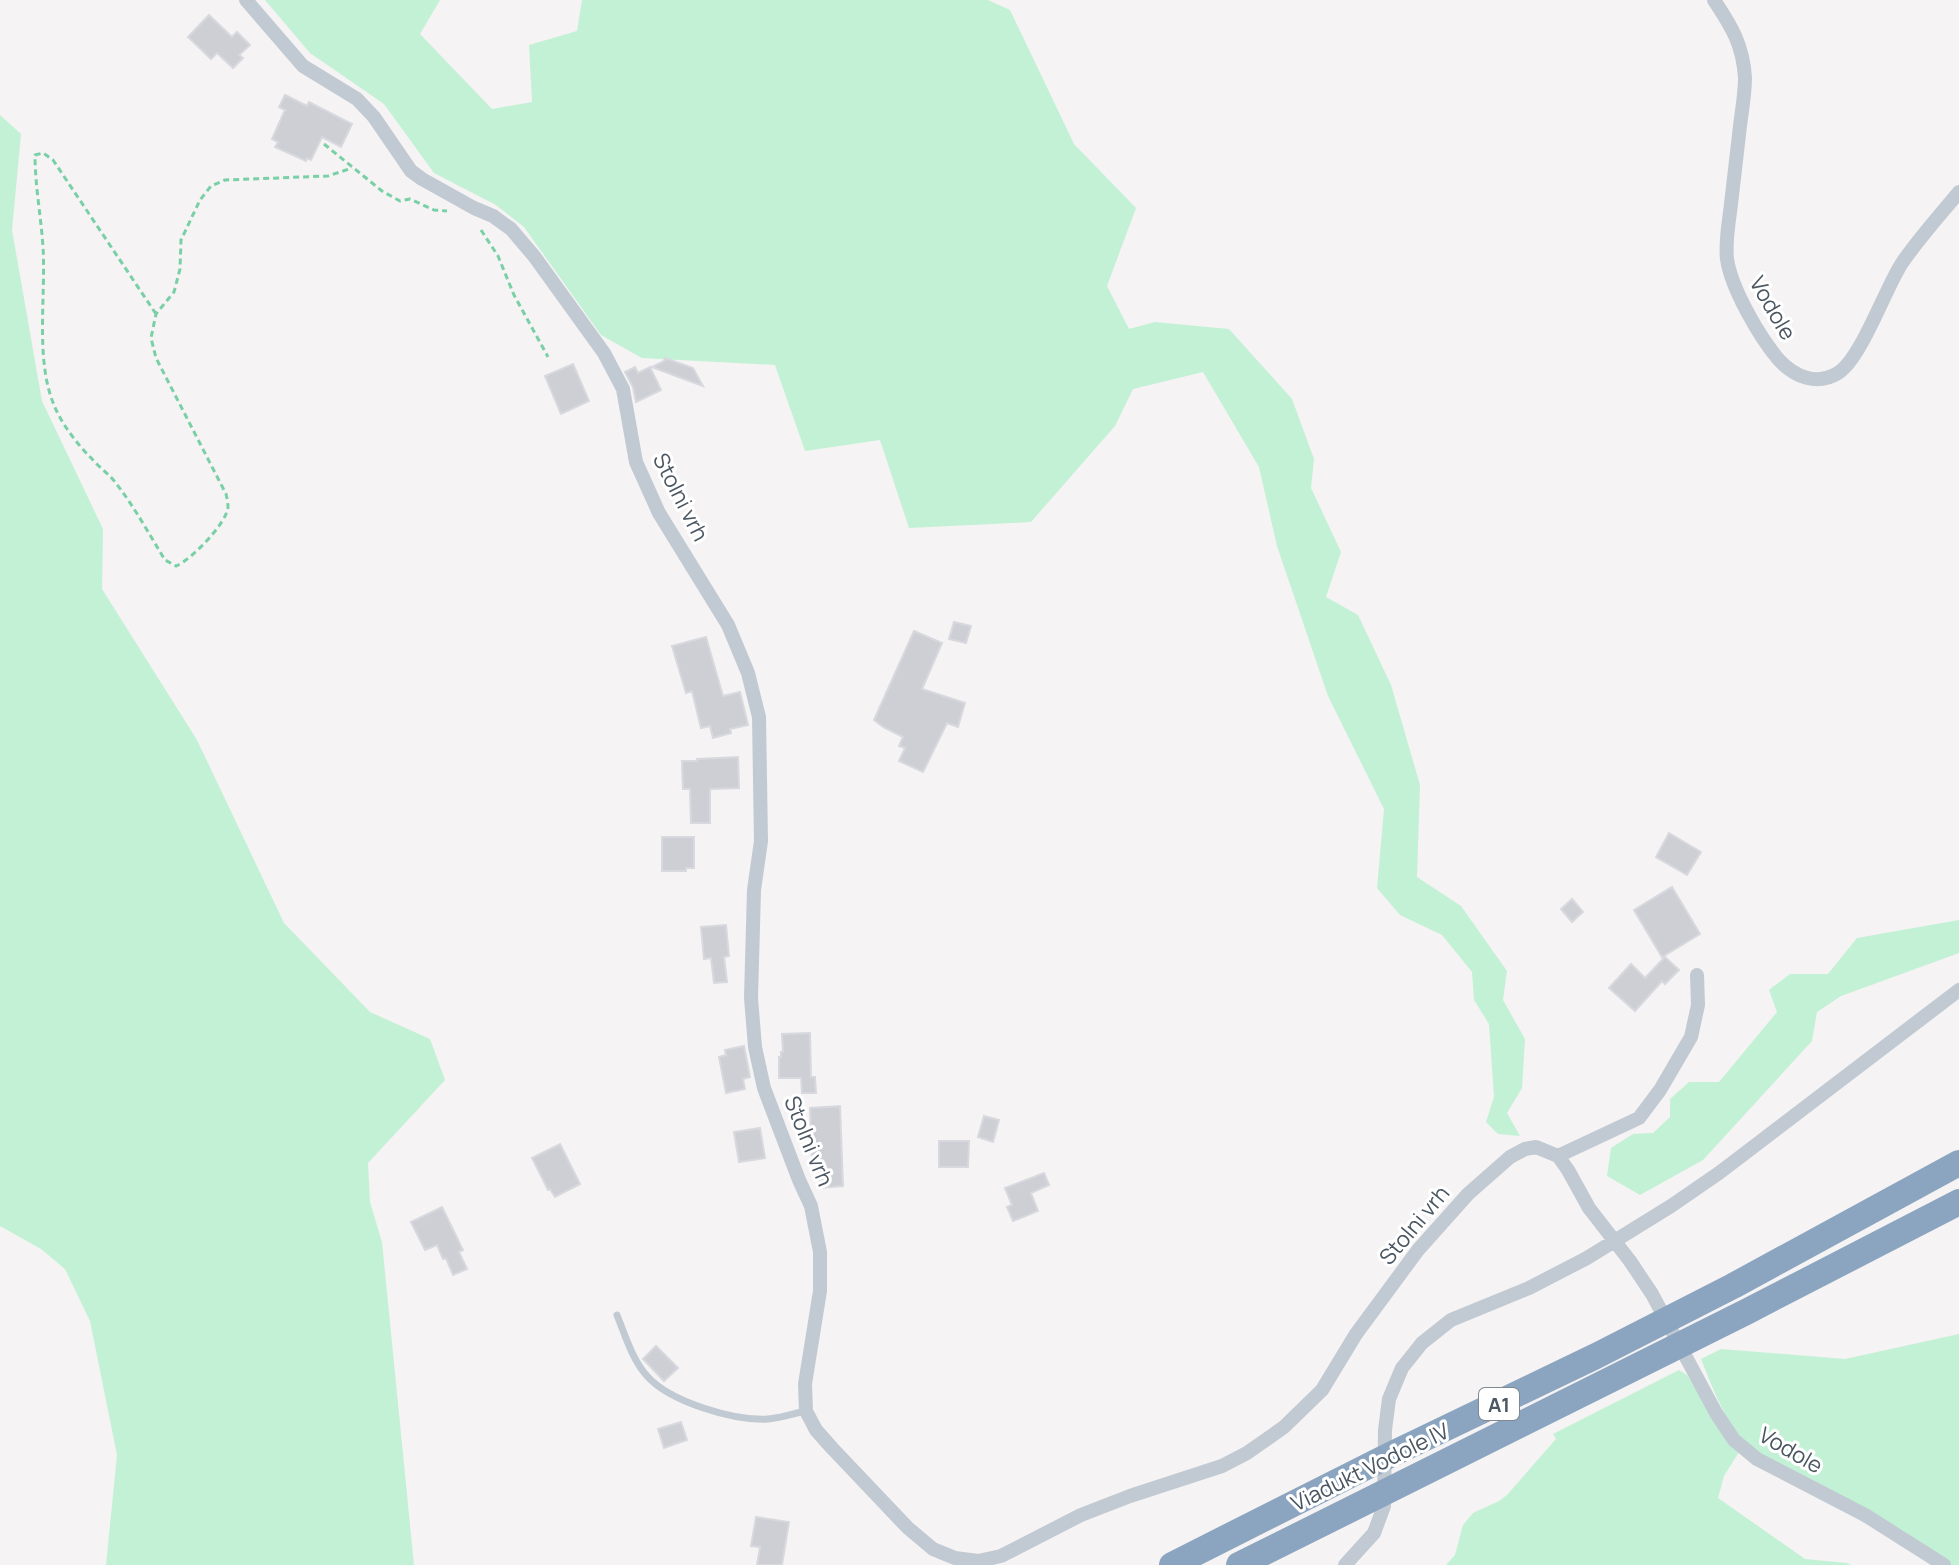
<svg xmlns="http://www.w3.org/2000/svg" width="1959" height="1565" viewBox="0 0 1959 1565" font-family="Manrope,sans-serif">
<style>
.green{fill:#c3f1d5}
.building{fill:#cdcfd5;stroke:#d7d9de;stroke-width:2}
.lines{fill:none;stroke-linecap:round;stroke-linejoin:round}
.path{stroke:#7ad0a6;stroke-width:3;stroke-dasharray:6 4;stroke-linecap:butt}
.lane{stroke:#c1cad2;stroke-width:7}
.street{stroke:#c1cad2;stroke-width:14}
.highway{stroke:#8ba5c1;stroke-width:26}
.labels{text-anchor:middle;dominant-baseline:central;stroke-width:6;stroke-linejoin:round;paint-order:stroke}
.shield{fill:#fff;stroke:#808990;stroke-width:2}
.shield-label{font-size:20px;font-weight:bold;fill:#4a5661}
.street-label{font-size:22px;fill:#4a5661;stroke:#fff}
</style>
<rect width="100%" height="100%" fill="#f5f3f3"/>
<path class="green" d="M 265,0 L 440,0 L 420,34 L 492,109 L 532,102 L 529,45 L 577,31 L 582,0 L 988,0 L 1010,10 L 1074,144 L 1136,208 L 1107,286 L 1129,329 L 1155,322 L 1229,329 L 1292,399 L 1314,459 L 1311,488 L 1341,552 L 1326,597 L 1358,615 L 1391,685 L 1420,785 L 1417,877 L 1461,906 L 1507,971 L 1503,1000 L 1525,1039 L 1522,1088 L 1507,1113 L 1520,1136 L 1498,1134 L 1486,1122 L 1494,1097 L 1489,1024 L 1474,1000 L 1472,972 L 1442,935 L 1400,915 L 1377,888 L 1384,809 L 1328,696 L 1277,546 L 1259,467 L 1203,372 L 1133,389 L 1115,426 L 1031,522 L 909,528 L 880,440 L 805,451 L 775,365 L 642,358 L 601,335 L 524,227 L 496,205 L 434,173 L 384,104 L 310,53 Z
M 0,115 L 21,134 L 12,230 L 42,401 L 103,529 L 102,589 L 197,740 L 284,923 L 370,1012 L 430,1039 L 445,1080 L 368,1163 L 370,1202 L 382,1242 L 414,1565 L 106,1565 L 117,1455 L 90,1321 L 65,1269 L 41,1249 L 0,1226 Z
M 1959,920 L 1959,953 L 1841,996 L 1817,1012 L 1812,1041 L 1703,1160 L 1640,1195 L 1607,1176 L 1611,1148 L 1633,1134 L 1653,1133 L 1670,1117 L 1670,1099 L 1689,1082 L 1719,1082 L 1777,1012 L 1769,990 L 1790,974 L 1828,974 L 1857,938 Z
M 1959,1334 L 1959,1565 L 1951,1565 L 1873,1514 L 1752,1450 C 1725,1422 1715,1394 1701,1359 L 1721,1349 L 1845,1359 Z
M 1679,1370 L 1687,1375 L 1711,1413 L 1739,1452 L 1724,1476 L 1718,1498 L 1805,1559 L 1847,1563 L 1851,1565 L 1446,1565 L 1455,1555 L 1463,1525 L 1473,1513 L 1499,1501 L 1507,1495 L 1556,1439 L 1553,1434 Z"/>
<path class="building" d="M 209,15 L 232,37 L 237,32 L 250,45 L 239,55 L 243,58 L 233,68 L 217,53 L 211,59 L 188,37 Z
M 285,95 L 307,106 L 309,102 L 352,124 L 341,147 L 322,137 L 311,160 L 307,158 L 306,161 L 275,147 L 278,142 L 272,139 L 285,110 L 279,107 Z
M 665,358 L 693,368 L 703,386 L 652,367 L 664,361 Z
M 573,364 L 589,401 L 561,414 L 545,376 Z
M 635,367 L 638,373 L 650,367 L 661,390 L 636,402 L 633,387 L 625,372 Z
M 954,622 L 971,626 L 966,643 L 949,639 Z
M 914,631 L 942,643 L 922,689 L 965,703 L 958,727 L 947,723 L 923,772 L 899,761 L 905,748 L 899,746 L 903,737 L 883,727 L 874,720 Z
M 706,637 L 723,696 L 740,692 L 748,725 L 730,729 L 731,733 L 713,738 L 710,726 L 701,728 L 692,691 L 686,693 L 672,646 Z
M 738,757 L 739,788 L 710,789 L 710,823 L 691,823 L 690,789 L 683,789 L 682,761 L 697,761 L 697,759 Z
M 1669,833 L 1701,852 L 1687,875 L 1656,857 Z
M 662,837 L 694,837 L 694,868 L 686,868 L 686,871 L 662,871 Z
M 1672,887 L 1700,934 L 1662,957 L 1634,910 Z
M 1572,899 L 1583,912 L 1572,922 L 1561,909 Z
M 726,925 L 729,956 L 724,957 L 727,982 L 714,983 L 711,958 L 704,959 L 701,927 Z
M 1665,957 L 1679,970 L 1665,984 L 1662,981 L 1635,1011 L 1609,988 L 1631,964 L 1645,978 Z
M 810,1033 L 811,1077 L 815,1077 L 816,1093 L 802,1093 L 801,1078 L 779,1078 L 779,1057 L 781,1057 L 781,1052 L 783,1052 L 782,1034 Z
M 744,1046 L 750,1077 L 743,1079 L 745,1089 L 726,1093 L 719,1057 L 726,1055 L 725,1050 Z
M 840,1106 L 843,1186 L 820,1188 L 818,1160 L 812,1160 L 810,1108 Z
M 984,1116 L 999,1120 L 993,1142 L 978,1137 Z
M 760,1128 L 765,1158 L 739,1162 L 734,1132 Z
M 939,1141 L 969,1141 L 968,1167 L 939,1167 Z
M 560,1144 L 580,1184 L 555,1197 L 550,1189 L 548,1190 L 532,1158 Z
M 1044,1173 L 1049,1185 L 1031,1193 L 1038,1211 L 1013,1221 L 1007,1207 L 1012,1205 L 1005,1188 Z
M 442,1207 L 463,1250 L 459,1252 L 467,1269 L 453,1275 L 446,1258 L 443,1259 L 437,1245 L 425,1250 L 411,1222 Z
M 656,1346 L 678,1368 L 664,1381 L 643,1359 Z
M 681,1422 L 687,1440 L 664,1448 L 658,1429 Z
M 756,1517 L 789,1522 L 782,1565 L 757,1565 L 760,1547 L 751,1546 Z"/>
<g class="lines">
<path class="path" d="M 324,144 L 382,191 L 400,201 L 410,199 L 434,210 L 447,211
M 481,230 L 498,256 L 514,295 L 548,357
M 156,314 L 53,160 L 43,153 L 35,155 C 35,186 41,216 43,247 C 46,296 35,360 54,405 C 62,425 78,445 93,460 C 100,468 109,474 115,482 C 134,506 149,534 165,560 L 176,566 C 191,560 227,523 228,507 C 228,503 227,498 226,494 L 156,358 L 151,338 L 156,314 L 174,292 L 180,269 L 181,240 L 200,200 L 211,186 L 225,180 L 328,176 L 352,168"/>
<path class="lane" d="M 617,1315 C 625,1335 632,1359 647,1376 C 670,1402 734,1421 768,1419 C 781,1418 793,1414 805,1411"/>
<path class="street" d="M 246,0 L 303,66 L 357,99 L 374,117 L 411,171 L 422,179 L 474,208 L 493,216 L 511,229 L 534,256 L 604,353 L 623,389 L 636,462 L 659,513 L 728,625 L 748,673 L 759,717 L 761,841 L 754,890 L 751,998 L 755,1047 L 764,1088 L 799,1180 L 811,1206 L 820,1252 L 820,1291 L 805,1384 L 806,1411 L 816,1430 L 832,1448 L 908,1528 L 933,1549 L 955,1558 L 978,1561 L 1001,1556 L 1081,1515 L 1130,1496 L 1222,1466 L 1247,1453 L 1284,1427 L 1322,1390 L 1356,1334 L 1418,1250 L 1468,1194 L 1510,1157 L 1525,1149 L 1536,1147 L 1558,1156 L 1568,1170 L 1589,1208 L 1630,1261 L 1652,1294 L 1716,1413 L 1734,1440 L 1757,1459 L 1865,1515 L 1944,1565
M 1714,0 C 1732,27 1743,45 1745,78 C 1745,93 1742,110 1740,126 C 1737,152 1734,178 1731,204 C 1729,222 1725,241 1727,259 C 1731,288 1760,338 1779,360 C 1795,377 1817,386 1838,373 C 1861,359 1885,289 1902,263 C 1919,238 1940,215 1959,192
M 1558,1156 L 1639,1118 L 1660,1090 L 1691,1037 L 1698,1005 L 1697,975
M 1345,1565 L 1374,1533 L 1384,1506 L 1385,1430 L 1389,1399 L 1402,1368 L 1422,1343 L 1451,1320 L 1529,1288 L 1587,1258 L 1671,1206 L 1719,1173 L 1959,990"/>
<path class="highway" d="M 1172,1565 L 1390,1455 L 1596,1356 L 1733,1286 L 1959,1163
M 1239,1565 L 1746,1312 L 1959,1202"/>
</g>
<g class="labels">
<rect class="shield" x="1479" y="1388" width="40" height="32" rx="6"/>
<g class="shield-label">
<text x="1499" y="1404">A1</text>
</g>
<g class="street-label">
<text transform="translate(1773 308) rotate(60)">Vodole</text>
<text transform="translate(681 497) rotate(63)">Stolni vrh</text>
<text transform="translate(809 1141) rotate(68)">Stolni vrh</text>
<text transform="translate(1414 1225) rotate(-50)">Stolni vrh</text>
<text transform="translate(1791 1450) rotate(30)">Vodole</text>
<text transform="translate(1370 1467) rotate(-26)">Viadukt Vodole IV</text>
</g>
</g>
</svg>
